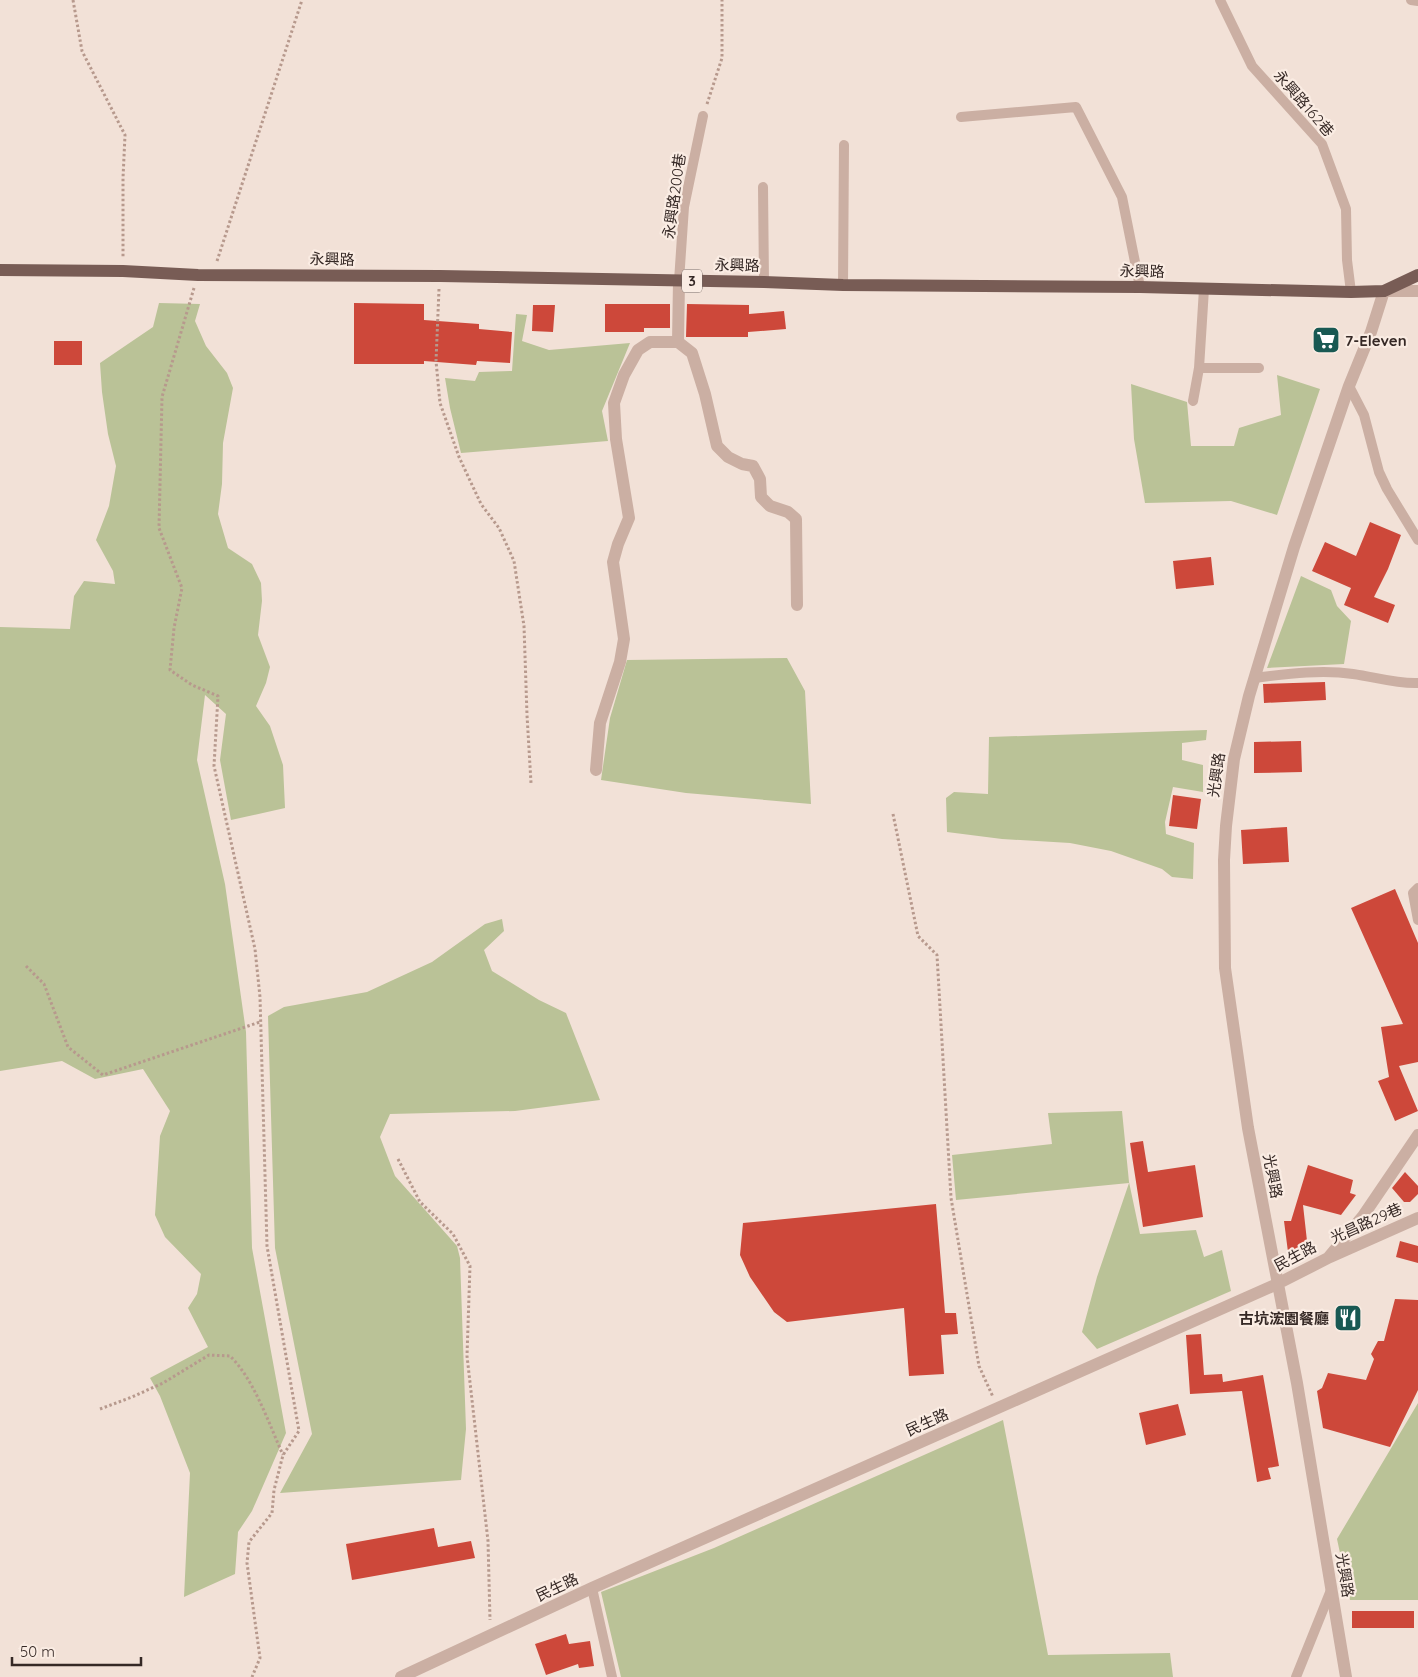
<svg xmlns="http://www.w3.org/2000/svg" width="1418" height="1677" viewBox="0 0 1418 1677" font-family="Quicksand,'Noto Sans TC',sans-serif">
<style>
.green{fill:#bac297}
.building{fill:#cd483a}
.lines{fill:none;stroke-linecap:round;stroke-linejoin:round}
.path{stroke:#b7998d;stroke-width:3;stroke-dasharray:2.5 2.5;stroke-linecap:butt}
.service{stroke:#cbafa3;stroke-width:10}
.minor{stroke:#cbafa3;stroke-width:12}
.tertiary{stroke:#cbafa3;stroke-width:12}
.primary{stroke:#785c55;stroke-width:12}
.labels{text-anchor:middle;dominant-baseline:central;stroke-width:4.5;stroke-linejoin:round;paint-order:stroke}
.shield{fill:#faece3;stroke:#70635e;stroke-width:1}
.shield-label{font-size:14px;font-weight:bold;fill:#352825}
.street-label{font-size:15px;fill:#352825;stroke:#faece3}
.poi-label{font-size:15px;font-weight:bold;fill:#352825;stroke:#faece3;text-anchor:start}
</style>
<rect width="100%" height="100%" fill="#f2e1d7"/>
<path class="green" d="M 159,303 L 200,304 L 195,321 L 206,346 L 227,373 L 233,388 L 223,443 L 222,484 L 218,514 L 228,548 L 252,564 L 261,583 L 262,601 L 258,635 L 270,667 L 266,683 L 256,706 L 270,726 L 283,765 L 285,808 L 231,820 L 220,760 L 226,714 L 205,695 L 197,760 L 225,884 L 246,1032 L 252,1248 L 286,1433 L 252,1511 L 238,1532 L 235,1574 L 184,1597 L 190,1473 L 160,1396 L 150,1378 L 208,1347 L 188,1308 L 197,1294 L 201,1274 L 165,1237 L 155,1215 L 160,1136 L 170,1111 L 143,1069 L 95,1079 L 62,1061 L 0,1071 L 0,627 L 70,629 L 74,596 L 84,581 L 115,584 L 113,571 L 96,540 L 109,506 L 116,466 L 108,434 L 102,392 L 100,363 L 153,327 Z
M 516,314 L 527,315 L 522,341 L 549,350 L 630,343 L 602,411 L 608,441 L 461,453 L 450,408 L 445,378 L 475,381 L 479,372 L 512,371 Z
M 1277,375 L 1320,389 L 1277,515 L 1231,501 L 1145,503 L 1134,439 L 1131,384 L 1187,402 L 1191,446 L 1234,446 L 1239,428 L 1281,415 Z
M 1301,576 L 1331,590 L 1337,606 L 1351,621 L 1344,664 L 1267,668 Z
M 787,658 L 805,691 L 811,804 L 686,793 L 601,780 L 610,718 L 627,660 Z
M 1207,730 L 1206,740 L 1182,743 L 1182,760 L 1203,765 L 1203,792 L 1173,787 L 1165,822 L 1166,834 L 1194,843 L 1193,879 L 1172,877 L 1162,869 L 1111,851 L 1070,843 L 1002,839 L 947,832 L 946,798 L 954,792 L 988,794 L 989,737 Z
M 502,919 L 504,931 L 484,950 L 492,971 L 539,1000 L 566,1013 L 600,1100 L 515,1111 L 390,1114 L 380,1137 L 395,1176 L 457,1246 L 460,1258 L 466,1429 L 461,1480 L 280,1493 L 312,1434 L 275,1248 L 268,1016 L 284,1007 L 367,992 L 432,962 L 485,924 Z
M 1122,1111 L 1129,1182 L 1140,1234 L 1196,1230 L 1204,1257 L 1222,1250 L 1231,1291 L 1097,1349 L 1082,1332 L 1097,1277 L 1129,1183 L 956,1200 L 952,1155 L 1052,1144 L 1048,1113 Z
M 1418,1403 L 1418,1600 L 1350,1600 L 1337,1539 Z
M 1003,1420 L 1048,1655 L 1170,1653 L 1173,1677 L 621,1677 L 601,1592 L 714,1548 Z"/>
<path class="building" d="M 354,303 L 424,304 L 424,320 L 479,324 L 479,329 L 512,332 L 510,363 L 477,361 L 476,365 L 424,361 L 424,364 L 354,364 Z
M 605,304 L 670,304 L 670,328 L 644,328 L 644,332 L 605,332 Z
M 687,304 L 749,305 L 749,314 L 784,311 L 786,329 L 748,332 L 748,337 L 686,337 Z
M 533,305 L 555,305 L 553,332 L 532,331 Z
M 54,341 L 82,341 L 82,365 L 54,365 Z
M 1370,522 L 1401,535 L 1388,569 L 1374,597 L 1395,605 L 1388,623 L 1344,605 L 1351,588 L 1312,571 L 1325,542 L 1356,556 Z
M 1211,557 L 1214,585 L 1176,589 L 1173,561 Z
M 1325,682 L 1326,700 L 1264,703 L 1263,684 Z
M 1301,741 L 1302,772 L 1254,773 L 1254,742 Z
M 1173,795 L 1201,799 L 1197,829 L 1169,826 Z
M 1287,827 L 1289,862 L 1243,864 L 1241,830 Z
M 1395,889 L 1418,943 L 1418,1062 L 1399,1066 L 1418,1111 L 1395,1121 L 1378,1081 L 1389,1077 L 1381,1027 L 1403,1024 L 1351,908 Z
M 1143,1141 L 1148,1172 L 1195,1165 L 1203,1217 L 1143,1227 L 1130,1143 Z
M 1308,1165 L 1353,1180 L 1350,1193 L 1356,1195 L 1341,1215 L 1303,1205 L 1308,1250 L 1288,1252 L 1284,1221 L 1291,1221 Z
M 1405,1172 L 1418,1186 L 1418,1194 L 1410,1202 L 1404,1202 L 1392,1188 Z
M 936,1204 L 945,1313 L 956,1313 L 958,1334 L 941,1335 L 944,1374 L 909,1376 L 904,1308 L 787,1322 L 774,1312 L 750,1277 L 740,1255 L 743,1223 Z
M 1400,1241 L 1418,1246 L 1418,1263 L 1396,1257 Z
M 1395,1299 L 1418,1300 L 1418,1390 L 1390,1447 L 1323,1428 L 1317,1391 L 1322,1388 L 1328,1373 L 1366,1380 L 1374,1359 L 1371,1354 L 1378,1341 L 1384,1341 Z
M 1201,1334 L 1204,1375 L 1222,1374 L 1223,1382 L 1263,1375 L 1279,1466 L 1268,1468 L 1271,1479 L 1257,1482 L 1242,1391 L 1190,1394 L 1186,1335 Z
M 1178,1404 L 1186,1435 L 1146,1445 L 1139,1413 Z
M 434,1528 L 438,1547 L 471,1541 L 475,1558 L 352,1580 L 346,1544 Z
M 1352,1611 L 1414,1611 L 1414,1628 L 1352,1628 Z
M 566,1634 L 569,1644 L 590,1641 L 594,1666 L 579,1668 L 578,1664 L 546,1675 L 535,1644 Z"/>
<g class="lines">
<path class="path" d="M 73,0 L 82,51 L 125,135 L 123,178 L 123,258
M 707,104 L 722,58 L 722,0
M 217,261 L 302,0
M 194,288 L 162,397 L 159,528 L 182,588 L 174,628 L 170,670 L 192,685 L 218,696 L 214,766 L 255,949 L 260,997 L 267,1246 L 299,1431 L 283,1455 L 274,1490 L 272,1513 L 249,1542 L 247,1563 L 260,1658 L 252,1677
M 439,289 L 436,361 L 440,403 L 459,457 L 481,504 L 499,528 L 514,561 L 524,626 L 527,715 L 531,783
M 893,814 L 918,936 L 937,955 L 951,1198 L 979,1366 L 993,1397
M 26,966 L 44,984 L 68,1047 L 103,1075 L 260,1022
M 398,1159 L 420,1202 L 453,1234 L 470,1266 L 467,1356 L 488,1541 L 490,1620
M 100,1409 L 132,1397 L 163,1383 L 209,1355 L 230,1356 C 254,1379 269,1424 283,1455"/>
<path class="service" d="M 1220,0 L 1252,66 L 1322,144 L 1346,209 L 1347,260 L 1351,292
M 1411,0 L 1418,1
M 961,117 L 1076,107 L 1122,197 L 1140,287
M 763,187 L 764,282
M 679,281 L 684,207 L 703,116
M 843,285 L 844,145
M 1204,289 L 1199,368 L 1259,368
M 1349,386 L 1364,415 L 1379,472 L 1387,489 L 1418,540
M 1193,401 L 1199,368
M 1254,678 C 1286,674 1321,669 1353,674 C 1375,677 1396,684 1418,683
M 1418,888 L 1413,893 L 1418,920
M 592,1588 L 612,1677
M 1296,1677 L 1331,1590"/>
<path class="minor" d="M 678,342 L 679,281
M 596,770 L 600,723 L 620,662 L 624,639 L 613,562 L 618,544 L 629,518 L 616,439 L 614,403 L 624,375 L 638,350 L 650,342 L 678,342 L 692,353 L 705,394 L 717,446 L 728,457 L 742,464 L 753,466 L 760,479 L 761,497 L 770,506 L 788,512 L 796,519 L 797,605
M 1330,1257 L 1418,1218
M 401,1677 L 592,1588 L 1277,1284 L 1328,1258 L 1363,1216 L 1418,1135
M 1346,1677 L 1297,1383 L 1248,1128 L 1225,968 L 1224,860 L 1226,826 L 1234,759 L 1249,696 L 1294,547 L 1349,386 L 1371,332 L 1384,291"/>
<path class="tertiary" d="M 1384,291 L 1418,291"/>
<path class="primary" d="M 0,270 L 123,271 L 198,275 L 440,276 L 764,282 L 843,285 L 1140,287 L 1351,292 L 1384,291 L 1418,275"/>
</g>
<defs>
<symbol id="supermarket-square" viewBox="-11 -11 22 22"><rect x="-9" y="-9" width="18" height="18" rx="4" fill="#195953" stroke="#faece3"/><path d="M-6-5.5h2.5l.6 2H6L4.5 2H-2.5L-4.4-4H-6ZM-1.5 3.2a1.3 1.3 0 1 0 .1 0ZM3 3.2a1.3 1.3 0 1 0 .1 0Z" fill="#fff"/></symbol>
<symbol id="restaurant-square" viewBox="-11 -11 22 22"><rect x="-9" y="-9" width="18" height="18" rx="4" fill="#195953" stroke="#faece3"/><path d="M-5-6h1v4h1v-4h1v4h1v-4h1v5L-1.5 .5V6h-2V.5L-5-1ZM5-6V6H3V1.5H1.5Q1.5-4 5-6Z" fill="#fff"/></symbol>
</defs>
<g fill-rule="evenodd">
<use href="#supermarket-square" x="1310" y="324" width="32" height="32"/>
<use href="#restaurant-square" x="1332" y="1302" width="32" height="32"/>
</g>
<g class="labels">
<rect class="shield" x="682" y="269.5" width="20" height="23" rx="4"/>
<g class="shield-label">
<text x="692" y="281">3</text>
</g>
<g class="street-label">
<text transform="translate(1304 103) rotate(49)">永興路162巷</text>
<text transform="translate(674 196) rotate(-82)">永興路200巷</text>
<text transform="translate(332 259) rotate(1)">永興路</text>
<text transform="translate(737 265) rotate(1)">永興路</text>
<text transform="translate(1142 271) rotate(1)">永興路</text>
<text transform="translate(1216 775) rotate(-82)">光興路</text>
<text transform="translate(1273 1176) rotate(79)">光興路</text>
<text transform="translate(1366 1223) rotate(-24)">光昌路29巷</text>
<text transform="translate(1295 1256) rotate(-28)">民生路</text>
<text transform="translate(927 1422) rotate(-24)">民生路</text>
<text transform="translate(1345 1575) rotate(81)">光興路</text>
<text transform="translate(557 1587) rotate(-25)">民生路</text>
</g>
<g class="poi-label">
<text x="1345" y="340">7-Eleven</text>
<text x="1329" y="1318" text-anchor="end">古坑浤園餐廳</text>
</g>
</g>
<path d="M12 1657v8h129v-8" fill="none" stroke="#352825" stroke-width="2.5"/>
<text x="20" y="1657" font-size="15" fill="#352825" stroke="#faece3" stroke-width="4" paint-order="stroke">50 m</text>
</svg>
